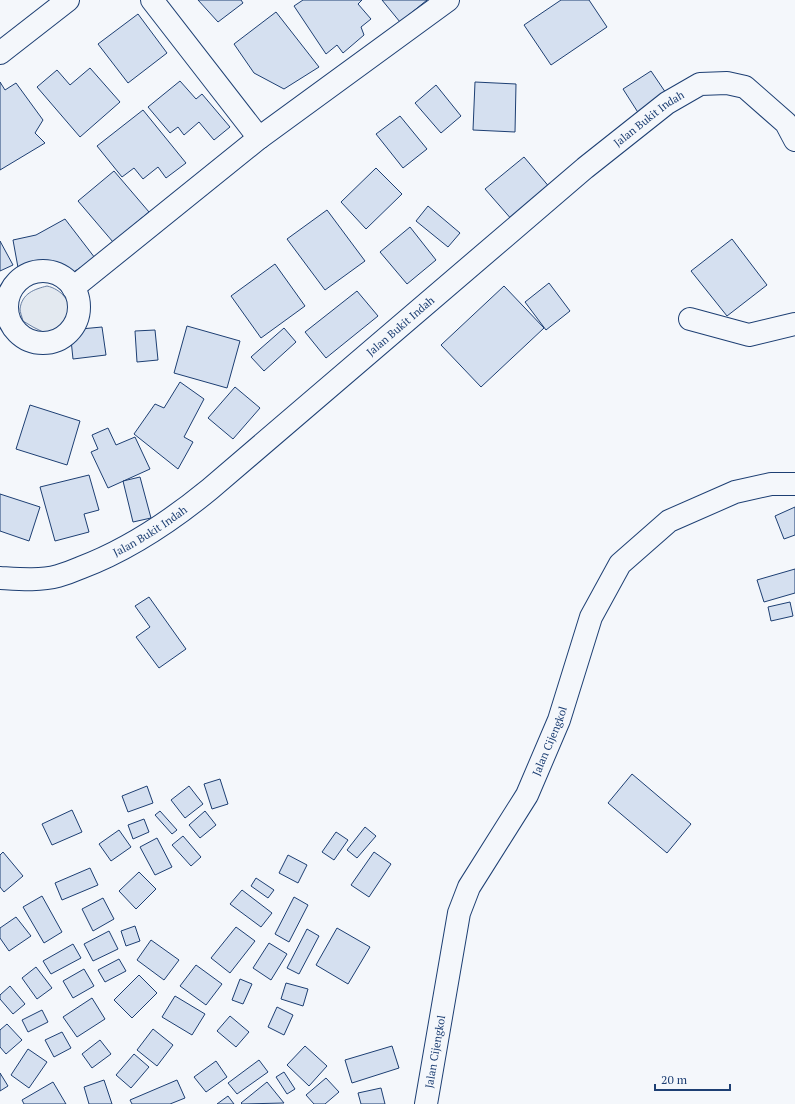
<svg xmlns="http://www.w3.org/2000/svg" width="795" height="1104" viewBox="0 0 795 1104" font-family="'PT Serif',serif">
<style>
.green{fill:#e3e9f0;stroke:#687fa3}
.building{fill:#d5e0f0;stroke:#1d3f73}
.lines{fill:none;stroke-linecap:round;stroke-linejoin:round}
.street-casing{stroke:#1d3f73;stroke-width:24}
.street{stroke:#f4f7fb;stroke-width:22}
.labels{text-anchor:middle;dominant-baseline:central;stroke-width:3;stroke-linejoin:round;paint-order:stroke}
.street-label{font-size:11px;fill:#1d3f73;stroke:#f4f7fb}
</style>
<rect width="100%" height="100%" fill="#f4f7fb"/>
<path class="green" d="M 47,286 C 61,289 73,302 68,317 C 66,323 61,328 57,333 L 47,334 L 33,327 L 23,321 C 22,317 20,312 20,309 C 22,293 35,289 47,286 Z"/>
<path class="building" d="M 198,0 L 241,0 L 243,3 L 218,22 Z
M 303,0 L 362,0 L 358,4 L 371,19 L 361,27 L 364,35 L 343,53 L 337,45 L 326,54 L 294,6 Z
M 382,0 L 427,0 L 400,22 Z
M 561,0 L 589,0 L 607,27 L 551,65 L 524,25 Z
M 276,12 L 319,67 L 284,89 L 254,73 L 234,44 Z
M 138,14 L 167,53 L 128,83 L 98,44 Z
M 90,68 L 120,102 L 80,137 L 37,87 L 57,70 L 70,85 Z
M 651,71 L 668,96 L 639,114 L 623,89 Z
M 180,81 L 196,99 L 202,94 L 230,127 L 214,140 L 199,122 L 184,135 L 178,127 L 170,133 L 148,107 Z
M 0,82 L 5,90 L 16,83 L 43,120 L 35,133 L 45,143 L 0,170 Z
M 475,82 L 516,84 L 515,132 L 473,130 Z
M 436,85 L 461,116 L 441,133 L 415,103 Z
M 143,110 L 186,163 L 166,178 L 158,167 L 143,179 L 134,168 L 122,177 L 97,146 Z
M 400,116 L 427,149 L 403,168 L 376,134 Z
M 524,157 L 551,189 L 513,221 L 485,189 Z
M 376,168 L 402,194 L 366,229 L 341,202 Z
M 114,171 L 149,212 L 113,242 L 78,201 Z
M 428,206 L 460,233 L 448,247 L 416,221 Z
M 327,210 L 365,261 L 325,290 L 287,239 Z
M 65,219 L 95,258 L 66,277 L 56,265 L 19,273 L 13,240 L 36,235 Z
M 410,227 L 436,260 L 407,284 L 380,252 Z
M 732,239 L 767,285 L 727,316 L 691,271 Z
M 0,241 L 13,265 L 0,271 Z
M 275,264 L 305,306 L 261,338 L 231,296 Z
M 549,283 L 570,311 L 546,330 L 525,302 Z
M 504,286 L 544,328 L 481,387 L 441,345 Z
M 357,291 L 378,316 L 326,358 L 305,332 Z
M 187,326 L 240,341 L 227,388 L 174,373 Z
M 102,327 L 106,355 L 73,359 L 70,330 Z
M 284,328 L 296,342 L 264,371 L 251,357 Z
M 155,330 L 158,360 L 137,362 L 135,331 Z
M 180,382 L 204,399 L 184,437 L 193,442 L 178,469 L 134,434 L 155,404 L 164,408 Z
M 235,387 L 260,408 L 233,439 L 208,418 Z
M 30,405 L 80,421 L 67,465 L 16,449 Z
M 108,428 L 116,445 L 135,437 L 150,469 L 108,488 L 91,452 L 98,449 L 92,435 Z
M 89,475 L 99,510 L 84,514 L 89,532 L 55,541 L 40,487 Z
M 140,477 L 151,518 L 133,522 L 123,481 Z
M 0,494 L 40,507 L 29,541 L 0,531 Z
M 795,507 L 795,535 L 784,539 L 775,516 Z
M 795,569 L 795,593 L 764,602 L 757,580 Z
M 149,597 L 186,649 L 159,668 L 136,637 L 150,627 L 135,606 Z
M 790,602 L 793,616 L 771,621 L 768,607 Z
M 632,774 L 691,824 L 667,853 L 608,803 Z
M 220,779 L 228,804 L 212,809 L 204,784 Z
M 147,786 L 153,803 L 128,812 L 122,796 Z
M 189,786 L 203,804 L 185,818 L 171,800 Z
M 72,810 L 82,832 L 52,845 L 42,824 Z
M 160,811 L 177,830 L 172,834 L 155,815 Z
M 205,811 L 216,825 L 200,838 L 189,825 Z
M 144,819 L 149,832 L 133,839 L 128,825 Z
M 365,827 L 376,836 L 357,858 L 347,850 Z
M 119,830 L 131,847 L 111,861 L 99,844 Z
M 336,832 L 348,840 L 334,860 L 322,852 Z
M 183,836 L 201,857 L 191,866 L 172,845 Z
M 157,838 L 172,867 L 155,875 L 140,847 Z
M 3,852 L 23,876 L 4,892 L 0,887 L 0,855 Z
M 374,852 L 391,864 L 369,897 L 351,885 Z
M 288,855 L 307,865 L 298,883 L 279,873 Z
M 90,868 L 98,885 L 62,900 L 55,883 Z
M 139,872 L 156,889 L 136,909 L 119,891 Z
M 256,878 L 274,890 L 268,898 L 251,886 Z
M 242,890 L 272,913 L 261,927 L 230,904 Z
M 42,896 L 62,932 L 44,943 L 23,907 Z
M 294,897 L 308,905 L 289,942 L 275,934 Z
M 103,898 L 114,919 L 93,931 L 82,909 Z
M 16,917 L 31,936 L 9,951 L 0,938 L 0,928 Z
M 135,926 L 140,941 L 126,946 L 121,931 Z
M 236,927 L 255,941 L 230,973 L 211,958 Z
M 337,928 L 370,947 L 348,984 L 316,965 Z
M 307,929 L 319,936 L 299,974 L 287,968 Z
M 109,931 L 118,949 L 93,961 L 84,944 Z
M 151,940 L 179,960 L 164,980 L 137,960 Z
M 269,943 L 287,954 L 271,980 L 253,968 Z
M 73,944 L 81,958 L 51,974 L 43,961 Z
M 119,959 L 126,971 L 105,982 L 98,970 Z
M 196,965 L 222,984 L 206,1005 L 180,986 Z
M 36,967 L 52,988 L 37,999 L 22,978 Z
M 84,969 L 94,986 L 73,998 L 63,981 Z
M 139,975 L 157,993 L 132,1018 L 114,1000 Z
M 240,979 L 252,984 L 243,1004 L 232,1000 Z
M 286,983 L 308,989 L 303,1006 L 281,999 Z
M 10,986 L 25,1004 L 13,1014 L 0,999 L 0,995 Z
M 175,996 L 205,1014 L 192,1035 L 162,1017 Z
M 92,998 L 105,1019 L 77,1037 L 63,1017 Z
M 277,1007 L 293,1015 L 284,1035 L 268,1027 Z
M 42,1010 L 48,1022 L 28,1032 L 22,1020 Z
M 230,1016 L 249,1032 L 236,1047 L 217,1031 Z
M 7,1024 L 22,1040 L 6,1054 L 0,1047 L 0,1030 Z
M 153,1029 L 173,1045 L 157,1066 L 137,1050 Z
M 62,1032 L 71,1048 L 54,1057 L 45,1040 Z
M 100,1040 L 111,1054 L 92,1068 L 82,1054 Z
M 305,1046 L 327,1066 L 309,1086 L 287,1065 Z
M 392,1046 L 399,1068 L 352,1083 L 345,1060 Z
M 28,1049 L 47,1062 L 29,1088 L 11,1075 Z
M 134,1054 L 149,1067 L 131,1088 L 116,1075 Z
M 259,1060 L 268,1072 L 237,1094 L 228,1083 Z
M 216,1061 L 227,1077 L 206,1092 L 194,1077 Z
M 284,1072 L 295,1089 L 287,1094 L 276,1077 Z
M 0,1073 L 8,1086 L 0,1091 Z
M 326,1078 L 339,1092 L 325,1104 L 314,1104 L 306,1095 Z
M 104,1080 L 112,1104 L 89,1104 L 84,1087 Z
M 177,1080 L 185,1098 L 170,1104 L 132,1104 L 130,1100 Z
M 53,1082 L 66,1104 L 24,1104 L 22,1100 Z
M 267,1082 L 284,1103 L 242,1104 L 241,1103 Z
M 381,1088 L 385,1104 L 361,1104 L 358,1093 Z
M 228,1096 L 234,1104 L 217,1104 Z"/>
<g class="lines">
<defs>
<g id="street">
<path d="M 152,0 L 259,138"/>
<path d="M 0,53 L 68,0"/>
<circle cx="43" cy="307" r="36"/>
<path d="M 73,288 L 259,138 L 448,0"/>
<path d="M 690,319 L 749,335 L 795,324"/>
<path id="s1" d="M 0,578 C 18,579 40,581 58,576 C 65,574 73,571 80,568 C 128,550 171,521 210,489 L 585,168 L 667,103 L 700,84 L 727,83 L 745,87 L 786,123 L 795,140"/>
<path id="s2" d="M 426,1104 L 459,913 L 469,887 L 527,795 L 559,720 L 591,617 L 620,564 L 669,521 L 735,492 L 771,484 L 795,484"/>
</g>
</defs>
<use href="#street" class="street-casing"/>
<use href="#street" class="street"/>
</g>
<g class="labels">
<g class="street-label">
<text stroke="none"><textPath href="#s1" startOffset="809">Jalan Bukit Indah</textPath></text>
<text stroke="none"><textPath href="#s1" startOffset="485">Jalan Bukit Indah</textPath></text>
<text stroke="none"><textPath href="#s1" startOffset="161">Jalan Bukit Indah</textPath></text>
<text stroke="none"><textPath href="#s2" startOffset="389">Jalan Cijengkol</textPath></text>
<text stroke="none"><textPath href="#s2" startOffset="53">Jalan Cijengkol</textPath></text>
</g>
</g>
<path d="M655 1084v6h75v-6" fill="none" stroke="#1d3f73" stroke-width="2"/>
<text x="661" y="1084" font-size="12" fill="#1d3f73" stroke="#f4f7fb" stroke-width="3" paint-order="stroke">20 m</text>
</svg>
